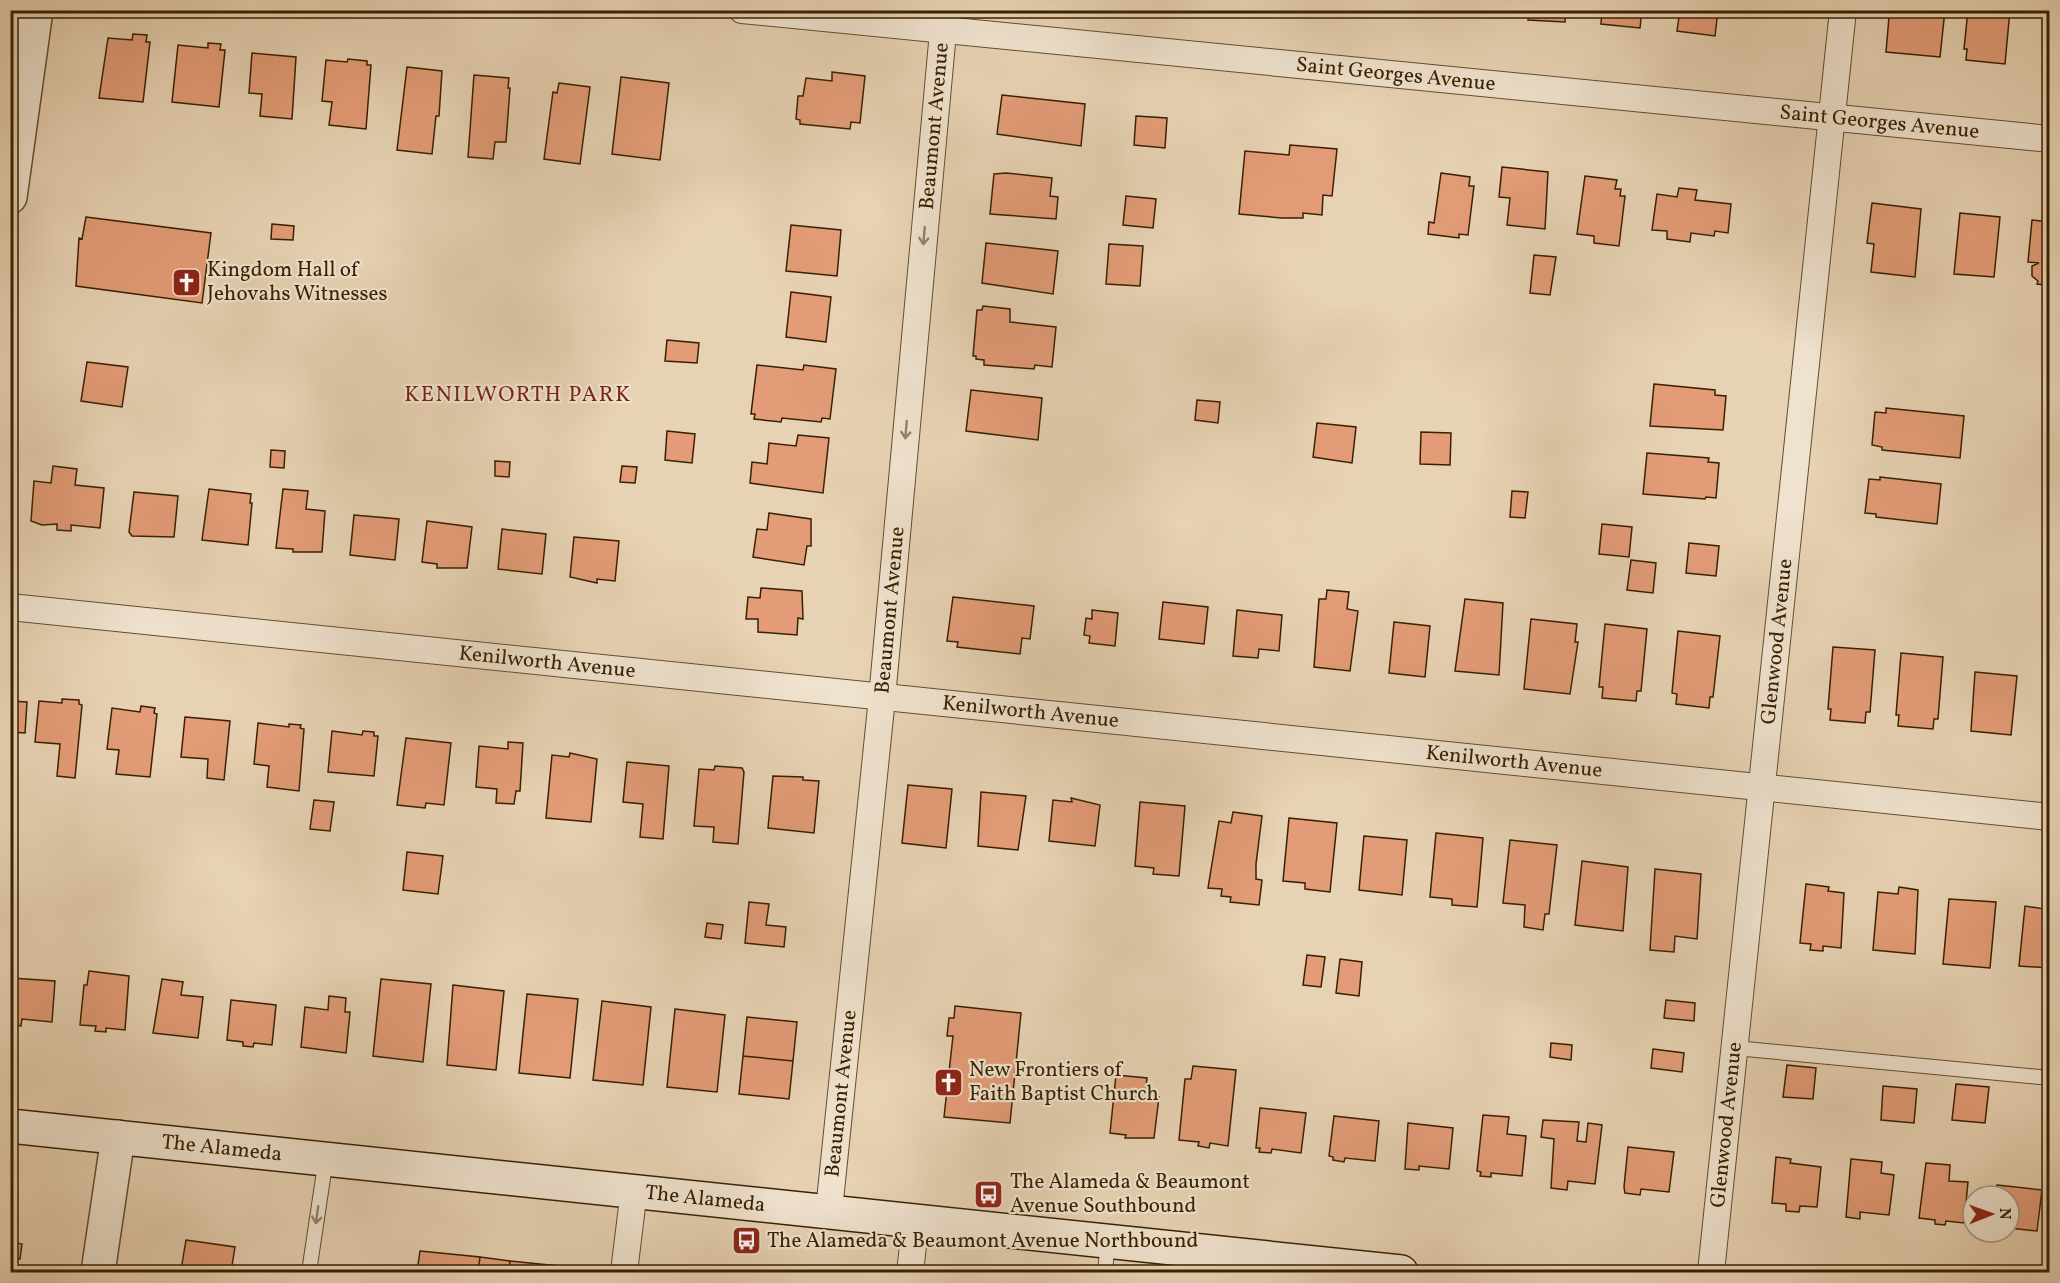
<svg xmlns="http://www.w3.org/2000/svg" width="2060" height="1283" viewBox="0 0 2060 1283" font-family="Vollkorn,serif">
<style>
.building{fill:#e39c77;stroke:#382101;stroke-width:1.5}
.lines{fill:none;stroke-linecap:round;stroke-linejoin:round}
.service-casing{stroke:#644d2e;stroke-width:16}
.minor-casing{stroke:#644d2e;stroke-width:28}
.tertiary-casing{stroke:#644d2e;stroke-width:36}
.secondary-casing{stroke:#382101;stroke-width:36}
.service{stroke:#efe2ce;stroke-width:14}
.minor{stroke:#efe2ce;stroke-width:26}
.tertiary{stroke:#efe2ce;stroke-width:33}
.secondary{stroke:#efe2ce;stroke-width:33}
.oneway{stroke:#948268}
.labels{text-anchor:middle;dominant-baseline:central;stroke-width:4.5;stroke-linejoin:round;paint-order:stroke}
.street-label{font-size:21px;fill:#382101;stroke:#efe2ce}
.poi-label{font-size:21px;fill:#382101;stroke:#efe2ce;text-anchor:start}
.neighbourhood-label{font-size:22px;letter-spacing:1.5px;fill:#7a1f14;stroke:#efe2ce}
</style>
<rect width="100%" height="100%" fill="#e7d2b3"/>
<filter id="stains"><feTurbulence type="fractalNoise" baseFrequency=".00333" numOctaves="4"/><feColorMatrix values="0 0 0 0 .2 0 0 0 0 .09 0 0 0 0 .02 0 0 0 .5 -.17"/></filter>
<radialGradient id="worn" r=".72"><stop offset=".6" stop-color="#630" stop-opacity="0"/><stop offset="1" stop-color="#630" stop-opacity=".3"/></radialGradient>
<path class="building" d="M 1529,10 L 1566,10 L 1565,22 L 1528,20 Z
M 1602,10 L 1642,10 L 1640,28 L 1601,24 Z
M 1680,10 L 1718,10 L 1715,36 L 1677,31 Z
M 1896,10 L 1945,10 L 1940,57 L 1886,52 L 1889,17 L 1895,17 Z
M 1968,10 L 2010,10 L 2005,64 L 1966,60 L 1967,49 L 1964,49 Z
M 2048,11 L 2050,11 L 2050,67 L 2045,66 L 2046,56 L 2043,55 Z
M 133,34 L 147,35 L 146,42 L 150,42 L 143,102 L 99,98 L 108,38 L 132,40 Z
M 208,43 L 221,44 L 220,50 L 225,50 L 219,107 L 172,102 L 178,45 L 208,48 Z
M 252,53 L 296,57 L 292,119 L 260,116 L 262,94 L 249,93 Z
M 348,59 L 367,61 L 367,65 L 371,65 L 366,129 L 329,125 L 332,102 L 322,101 L 326,60 L 347,62 Z
M 407,67 L 442,71 L 439,116 L 436,116 L 432,154 L 397,150 Z
M 832,72 L 865,76 L 860,123 L 851,122 L 850,129 L 800,124 L 800,120 L 796,119 L 798,96 L 803,96 L 806,78 L 832,81 Z
M 474,75 L 509,78 L 508,88 L 510,88 L 506,142 L 495,142 L 493,159 L 468,157 Z
M 621,77 L 669,83 L 660,160 L 612,154 Z
M 559,83 L 590,87 L 580,164 L 544,159 L 553,92 L 557,93 Z
M 1002,95 L 1085,104 L 1081,146 L 997,134 Z
M 1136,116 L 1167,118 L 1165,148 L 1134,145 Z
M 1290,145 L 1337,149 L 1332,196 L 1323,195 L 1322,215 L 1303,213 L 1303,218 L 1282,218 L 1239,214 L 1245,151 L 1289,155 Z
M 1502,167 L 1548,172 L 1545,229 L 1507,225 L 1510,198 L 1499,197 Z
M 1006,173 L 1052,178 L 1050,196 L 1058,197 L 1056,219 L 990,214 L 994,174 Z
M 1441,173 L 1470,177 L 1469,186 L 1474,186 L 1468,235 L 1459,234 L 1459,238 L 1428,234 L 1429,222 L 1434,223 Z
M 1585,176 L 1617,180 L 1615,189 L 1621,189 L 1620,196 L 1625,196 L 1619,246 L 1594,243 L 1594,236 L 1577,234 Z
M 1679,188 L 1697,190 L 1695,200 L 1731,204 L 1728,233 L 1715,231 L 1714,236 L 1691,233 L 1690,242 L 1667,239 L 1667,231 L 1652,230 L 1657,194 L 1677,197 Z
M 1126,196 L 1156,199 L 1153,228 L 1123,225 Z
M 1872,203 L 1921,209 L 1915,277 L 1871,272 L 1874,244 L 1867,243 Z
M 1960,213 L 2000,217 L 1994,277 L 1954,274 Z
M 86,217 L 211,233 L 202,303 L 76,286 L 79,238 L 82,239 Z
M 2032,220 L 2050,222 L 2050,303 L 2045,302 L 2047,285 L 2037,284 L 2038,281 L 2032,276 L 2032,266 L 2039,263 L 2028,262 Z
M 272,224 L 294,226 L 293,240 L 271,239 Z
M 791,225 L 841,230 L 837,276 L 786,271 Z
M 986,243 L 1058,251 L 1053,294 L 982,283 Z
M 1109,244 L 1143,246 L 1140,286 L 1106,284 Z
M 1534,255 L 1556,257 L 1550,295 L 1530,293 Z
M 791,292 L 831,297 L 826,342 L 786,337 Z
M 983,306 L 1010,309 L 1010,322 L 1056,327 L 1052,367 L 1035,365 L 1034,369 L 984,365 L 984,360 L 976,359 L 976,356 L 973,356 L 977,310 L 982,310 Z
M 667,340 L 699,343 L 697,363 L 665,361 Z
M 87,362 L 128,367 L 122,407 L 81,401 Z
M 757,365 L 803,370 L 804,365 L 836,369 L 830,419 L 822,418 L 821,422 L 782,418 L 781,422 L 754,419 L 755,414 L 751,414 Z
M 1654,384 L 1715,390 L 1715,395 L 1726,396 L 1723,430 L 1650,426 Z
M 971,390 L 1042,398 L 1038,440 L 966,431 Z
M 1197,400 L 1220,402 L 1218,423 L 1195,420 Z
M 1886,408 L 1964,416 L 1960,458 L 1882,450 L 1882,447 L 1872,445 L 1875,412 L 1886,413 Z
M 1317,423 L 1356,427 L 1352,463 L 1313,457 Z
M 667,431 L 695,434 L 692,463 L 665,460 Z
M 1421,432 L 1451,433 L 1450,465 L 1420,464 Z
M 798,435 L 829,438 L 823,493 L 750,483 L 752,462 L 767,464 L 769,443 L 796,446 Z
M 271,450 L 285,451 L 284,468 L 270,467 Z
M 1647,453 L 1709,458 L 1708,462 L 1719,463 L 1716,498 L 1706,497 L 1705,499 L 1643,494 Z
M 495,461 L 510,462 L 509,477 L 495,476 Z
M 53,466 L 77,469 L 75,485 L 104,488 L 100,528 L 71,525 L 71,531 L 57,530 L 57,524 L 42,525 L 31,521 L 34,481 L 51,483 Z
M 622,466 L 637,467 L 635,483 L 620,482 Z
M 1880,477 L 1941,484 L 1937,524 L 1876,517 L 1876,514 L 1865,513 L 1869,479 L 1880,480 Z
M 209,489 L 251,494 L 250,503 L 252,503 L 248,545 L 202,540 Z
M 283,489 L 308,491 L 306,509 L 325,511 L 322,552 L 293,552 L 293,549 L 276,548 Z
M 1512,491 L 1528,492 L 1525,518 L 1510,517 Z
M 134,492 L 178,496 L 174,537 L 132,536 L 129,532 Z
M 769,513 L 811,519 L 811,546 L 807,546 L 804,565 L 753,557 L 757,529 L 767,530 Z
M 354,515 L 399,519 L 395,560 L 350,555 Z
M 427,521 L 472,527 L 467,568 L 437,568 L 437,564 L 422,562 Z
M 1602,524 L 1632,527 L 1629,557 L 1599,554 Z
M 502,529 L 546,534 L 542,574 L 498,569 Z
M 574,537 L 619,541 L 615,581 L 597,579 L 597,583 L 570,577 Z
M 1689,543 L 1719,546 L 1716,576 L 1686,573 Z
M 1631,560 L 1656,563 L 1653,593 L 1627,590 Z
M 761,588 L 802,591 L 803,619 L 798,618 L 797,635 L 758,632 L 758,619 L 746,619 L 748,597 L 760,598 Z
M 1327,590 L 1349,592 L 1347,609 L 1358,611 L 1350,671 L 1314,667 L 1319,599 L 1326,599 Z
M 953,597 L 1034,606 L 1030,639 L 1022,638 L 1020,654 L 957,647 L 958,642 L 947,641 Z
M 1465,599 L 1503,603 L 1499,675 L 1455,671 Z
M 1163,602 L 1208,607 L 1204,644 L 1159,639 Z
M 1092,610 L 1118,613 L 1115,646 L 1089,643 L 1090,636 L 1084,635 L 1086,618 L 1092,619 Z
M 1237,610 L 1282,615 L 1279,651 L 1259,649 L 1258,658 L 1233,656 Z
M 1531,619 L 1577,624 L 1575,642 L 1578,642 L 1570,694 L 1524,689 Z
M 1394,622 L 1430,626 L 1425,677 L 1389,673 Z
M 1605,624 L 1647,629 L 1641,691 L 1637,691 L 1636,701 L 1602,698 L 1603,687 L 1599,687 Z
M 1678,631 L 1720,636 L 1713,697 L 1710,697 L 1709,708 L 1676,704 L 1677,694 L 1672,693 Z
M 1833,647 L 1875,650 L 1870,712 L 1866,712 L 1865,723 L 1830,720 L 1831,709 L 1828,709 Z
M 1901,653 L 1943,657 L 1938,719 L 1934,719 L 1933,729 L 1898,726 L 1899,715 L 1896,715 Z
M 1975,672 L 2017,676 L 2011,735 L 1971,731 Z
M 62,699 L 79,700 L 79,704 L 82,705 L 75,778 L 57,776 L 60,744 L 35,742 L 39,701 L 62,703 Z
M 10,701 L 27,702 L 25,733 L 10,732 Z
M 141,706 L 155,708 L 154,713 L 157,714 L 150,777 L 116,774 L 119,750 L 107,749 L 112,708 L 140,712 Z
M 185,717 L 230,721 L 224,780 L 207,778 L 208,759 L 181,757 Z
M 258,723 L 289,727 L 289,724 L 301,725 L 300,728 L 304,729 L 299,791 L 267,787 L 269,766 L 254,764 Z
M 332,731 L 362,735 L 363,731 L 374,732 L 374,736 L 378,736 L 374,776 L 328,772 Z
M 406,738 L 451,743 L 444,805 L 426,803 L 425,808 L 397,805 Z
M 508,742 L 523,743 L 520,791 L 516,791 L 514,804 L 496,803 L 497,789 L 476,787 L 479,746 L 508,749 Z
M 570,753 L 597,759 L 591,822 L 546,818 L 552,755 L 569,757 Z
M 627,762 L 669,766 L 663,839 L 640,837 L 643,804 L 623,802 Z
M 715,766 L 742,768 L 744,772 L 738,844 L 713,842 L 714,827 L 694,826 L 699,769 L 714,770 Z
M 773,776 L 803,777 L 803,780 L 819,781 L 814,833 L 768,828 Z
M 908,785 L 952,789 L 946,848 L 902,843 Z
M 981,792 L 1026,796 L 1018,850 L 978,846 Z
M 1071,798 L 1100,805 L 1095,846 L 1049,841 L 1053,800 L 1072,802 Z
M 314,800 L 334,802 L 330,831 L 310,829 Z
M 1140,802 L 1185,806 L 1179,876 L 1153,874 L 1154,868 L 1135,866 Z
M 1233,812 L 1262,816 L 1256,864 L 1256,879 L 1262,880 L 1259,905 L 1230,902 L 1231,897 L 1221,896 L 1222,889 L 1208,888 L 1219,821 L 1231,823 Z
M 1289,818 L 1337,823 L 1330,892 L 1305,889 L 1305,883 L 1283,881 Z
M 1436,833 L 1483,838 L 1477,907 L 1452,905 L 1452,899 L 1430,897 Z
M 1364,836 L 1407,840 L 1402,895 L 1359,890 Z
M 1510,840 L 1557,845 L 1549,914 L 1545,914 L 1543,930 L 1524,927 L 1525,905 L 1503,903 Z
M 407,852 L 443,856 L 438,894 L 403,890 Z
M 1582,861 L 1628,867 L 1623,931 L 1575,925 Z
M 1655,869 L 1701,874 L 1697,939 L 1675,936 L 1674,952 L 1650,950 Z
M 1806,884 L 1829,887 L 1828,891 L 1844,893 L 1841,948 L 1823,946 L 1823,951 L 1810,950 L 1811,944 L 1800,943 Z
M 1899,887 L 1918,890 L 1915,954 L 1873,950 L 1878,892 L 1898,894 Z
M 1949,899 L 1996,902 L 1990,968 L 1943,964 Z
M 749,902 L 769,904 L 766,925 L 786,927 L 784,947 L 745,943 Z
M 2045,904 L 2050,904 L 2050,968 L 2019,966 L 2025,906 L 2044,909 Z
M 707,923 L 723,925 L 721,939 L 705,937 Z
M 1307,955 L 1325,957 L 1321,987 L 1303,985 Z
M 1340,959 L 1362,962 L 1359,996 L 1336,993 Z
M 89,971 L 129,976 L 125,1030 L 106,1028 L 106,1032 L 95,1031 L 96,1026 L 80,1025 L 84,985 L 87,985 Z
M 11,978 L 55,981 L 52,1022 L 22,1019 L 21,1026 L 10,1025 Z
M 162,979 L 183,982 L 181,995 L 203,997 L 198,1038 L 153,1033 Z
M 381,979 L 431,984 L 423,1062 L 373,1056 Z
M 453,985 L 504,991 L 496,1070 L 447,1065 Z
M 527,994 L 578,999 L 570,1078 L 519,1073 Z
M 329,996 L 346,998 L 345,1012 L 350,1012 L 346,1053 L 301,1047 L 305,1007 L 328,1010 Z
M 231,1000 L 276,1005 L 272,1045 L 254,1043 L 253,1047 L 243,1046 L 243,1042 L 227,1040 Z
M 1666,1000 L 1695,1003 L 1694,1021 L 1664,1018 Z
M 602,1001 L 651,1007 L 643,1085 L 593,1080 Z
M 955,1006 L 1021,1013 L 1010,1123 L 944,1117 L 953,1036 L 947,1036 L 949,1018 L 954,1018 Z
M 675,1009 L 725,1015 L 717,1092 L 667,1087 Z
M 747,1017 L 797,1022 L 793,1061 L 743,1056 Z
M 1551,1043 L 1572,1045 L 1571,1060 L 1550,1057 Z
M 1653,1049 L 1684,1053 L 1682,1072 L 1651,1068 Z
M 743,1056 L 793,1061 L 789,1099 L 739,1094 Z
M 1787,1065 L 1816,1068 L 1813,1099 L 1783,1097 Z
M 1193,1066 L 1236,1070 L 1228,1146 L 1210,1143 L 1209,1148 L 1198,1146 L 1199,1142 L 1179,1140 L 1185,1079 L 1191,1079 Z
M 1116,1075 L 1147,1078 L 1145,1095 L 1159,1097 L 1154,1138 L 1125,1138 L 1126,1135 L 1110,1133 Z
M 1956,1084 L 1989,1087 L 1985,1123 L 1952,1120 Z
M 1883,1086 L 1917,1089 L 1914,1123 L 1881,1120 Z
M 1260,1108 L 1306,1113 L 1301,1153 L 1272,1149 L 1271,1153 L 1259,1152 L 1260,1148 L 1256,1148 Z
M 1483,1115 L 1509,1117 L 1507,1134 L 1526,1136 L 1522,1176 L 1491,1173 L 1491,1177 L 1480,1176 L 1481,1172 L 1477,1171 Z
M 1334,1116 L 1379,1121 L 1375,1161 L 1345,1158 L 1344,1162 L 1333,1160 L 1333,1157 L 1329,1156 Z
M 1543,1120 L 1579,1122 L 1577,1141 L 1586,1142 L 1588,1123 L 1602,1125 L 1595,1184 L 1568,1181 L 1567,1190 L 1551,1188 L 1554,1139 L 1541,1137 Z
M 1408,1123 L 1453,1128 L 1449,1169 L 1419,1166 L 1419,1170 L 1405,1169 Z
M 1628,1147 L 1674,1152 L 1669,1192 L 1641,1189 L 1640,1195 L 1625,1193 L 1624,1187 Z
M 1776,1157 L 1791,1159 L 1790,1163 L 1821,1167 L 1817,1207 L 1800,1206 L 1799,1212 L 1786,1211 L 1786,1204 L 1772,1203 Z
M 1851,1159 L 1882,1162 L 1881,1173 L 1894,1175 L 1889,1215 L 1860,1212 L 1860,1219 L 1846,1217 Z
M 1926,1163 L 1950,1165 L 1949,1181 L 1968,1182 L 1964,1223 L 1946,1221 L 1945,1225 L 1935,1224 L 1935,1220 L 1919,1218 Z
M 1997,1185 L 2042,1190 L 2037,1231 L 2009,1228 L 2009,1196 L 1995,1196 Z
M 186,1240 L 235,1247 L 231,1272 L 181,1270 Z
M 10,1242 L 22,1244 L 20,1259 L 10,1258 Z
M 420,1251 L 480,1257 L 478,1272 L 417,1272 Z
M 480,1257 L 510,1261 L 509,1272 L 478,1272 Z
M 510,1261 L 569,1267 L 568,1272 L 509,1272 Z"/>
<g class="lines">
<defs>
<path id="service" d="M 1735,1048 L 2050,1078
M 309,1272 L 326,1158
M 1105,1272 L 1108,1241"/>
<g id="minor">
<path id="s1" d="M 742,10 L 2050,139"/>
<path id="s2" d="M 10,607 L 2050,817"/>
<path id="s3" d="M 829,1210 L 882,698 L 945,10"/>
<path d="M 624,1272 L 634,1190"/>
<path d="M 910,1272 L 916,1220"/>
<path id="s4" d="M 1711,1272 L 1843,10"/>
</g>
<path id="tertiary" d="M 10,197 L 36,10
M 98,1272 L 118,1137"/>
<g id="secondary">
<path id="s5" d="M 10,1126 L 1401,1272"/>
</g>
</defs>
<use href="#service" class="service-casing"/>
<use href="#minor" class="minor-casing"/>
<use href="#tertiary" class="tertiary-casing"/>
<use href="#secondary" class="secondary-casing"/>
<use href="#service" class="service"/>
<use href="#minor" class="minor"/>
<use href="#tertiary" class="tertiary"/>
<use href="#secondary" class="secondary"/>
</g>
<defs><path id="oneway-shaft" d="M-6 0H5M1.5-3L5.5 0L1.5 3" fill="none" stroke-width="1.6" stroke-linecap="round" stroke-linejoin="round" transform="scale(1.5)"/></defs>
<g class="oneway">
<use href="#oneway-shaft" transform="translate(924 236) rotate(95)"/>
<use href="#oneway-shaft" transform="translate(906 430) rotate(95)"/>
<use href="#oneway-shaft" transform="translate(317 1215) rotate(98)"/>
</g>
<defs>
<symbol id="church-square" viewBox="-11 -11 22 22"><rect x="-9" y="-9" width="18" height="18" rx="4" fill="#8f2418" stroke="#efe2ce"/><path d="M-1.2-6h2.4v3.5h3.3v2.4h-3.3V6h-2.4V-.1h-3.3v-2.4h3.3Z" fill="#fff"/></symbol>
<symbol id="bus-square" viewBox="-11 -11 22 22"><rect x="-9" y="-9" width="18" height="18" rx="4" fill="#8f2418" stroke="#efe2ce"/><path d="M-5-6H5V4H4V6H2V4H-2V6H-4V4H-5ZM-3.5-4V0h7V-4ZM-3.5 1.2v1.5H-2V1.2ZM2 1.2v1.5H3.5V1.2Z" fill="#fff"/></symbol>
</defs>
<g fill-rule="evenodd">
<use href="#church-square" x="170" y="266" width="33" height="33"/>
<use href="#church-square" x="932" y="1066" width="33" height="33"/>
<use href="#bus-square" x="972" y="1178" width="33" height="33"/>
<use href="#bus-square" x="730" y="1224" width="33" height="33"/>
</g>
<g class="labels">
<g class="street-label">
<text stroke="none"><textPath href="#s1" startOffset="657">Saint Georges Avenue</textPath></text>
<text stroke="none"><textPath href="#s1" startOffset="1143">Saint Georges Avenue</textPath></text>
<text stroke="none"><textPath href="#s3" startOffset="1089">Beaumont Avenue</textPath></text>
<text stroke="none"><textPath href="#s3" startOffset="603">Beaumont Avenue</textPath></text>
<text stroke="none"><textPath href="#s4" startOffset="634">Glenwood Avenue</textPath></text>
<text stroke="none"><textPath href="#s2" startOffset="540">Kenilworth Avenue</textPath></text>
<text stroke="none"><textPath href="#s2" startOffset="1026">Kenilworth Avenue</textPath></text>
<text stroke="none"><textPath href="#s2" startOffset="1512">Kenilworth Avenue</textPath></text>
<text stroke="none"><textPath href="#s3" startOffset="117">Beaumont Avenue</textPath></text>
<text stroke="none"><textPath href="#s4" startOffset="148">Glenwood Avenue</textPath></text>
<text stroke="none"><textPath href="#s5" startOffset="213">The Alameda</textPath></text>
<text stroke="none"><textPath href="#s5" startOffset="699">The Alameda</textPath></text>
</g>
<g class="poi-label">
<text x="207" y="270">Kingdom Hall of<tspan x="207" dy="24">Jehovahs Witnesses</tspan></text>
<text x="969" y="1070">New Frontiers of<tspan x="969" dy="24">Faith Baptist Church</tspan></text>
<text x="1010" y="1182">The Alameda &amp; Beaumont<tspan x="1010" dy="24">Avenue Southbound</tspan></text>
<text x="767" y="1241">The Alameda &amp; Beaumont Avenue Northbound</text>
</g>
<g class="neighbourhood-label">
<text x="518" y="395">KENILWORTH PARK</text>
</g>
</g>
<rect width="2060" height="1283" fill="none" stroke="#e7d2b3" stroke-width="36"/>
<rect x="12" y="12" width="2036" height="1259" fill="none" stroke="#382101" stroke-width="3"/>
<rect x="18" y="18" width="2024" height="1247" fill="none" stroke="#382101" stroke-width="1.5"/>
<g transform="translate(1991 1214) rotate(89)"><circle r="28" fill="#efe2ce" stroke="#a6957c" stroke-width="1.5"/>
<path d="M0-4.5L10 22L0 15L-10 22Z" fill="#8f2418"/>
<text y="-9" font-size="16" font-weight="bold" text-anchor="middle" fill="#382101">N</text>
</g>
<rect width="100%" height="100%" filter="url(#stains)"/>
<rect width="100%" height="100%" fill="url(#worn)"/>
</svg>
